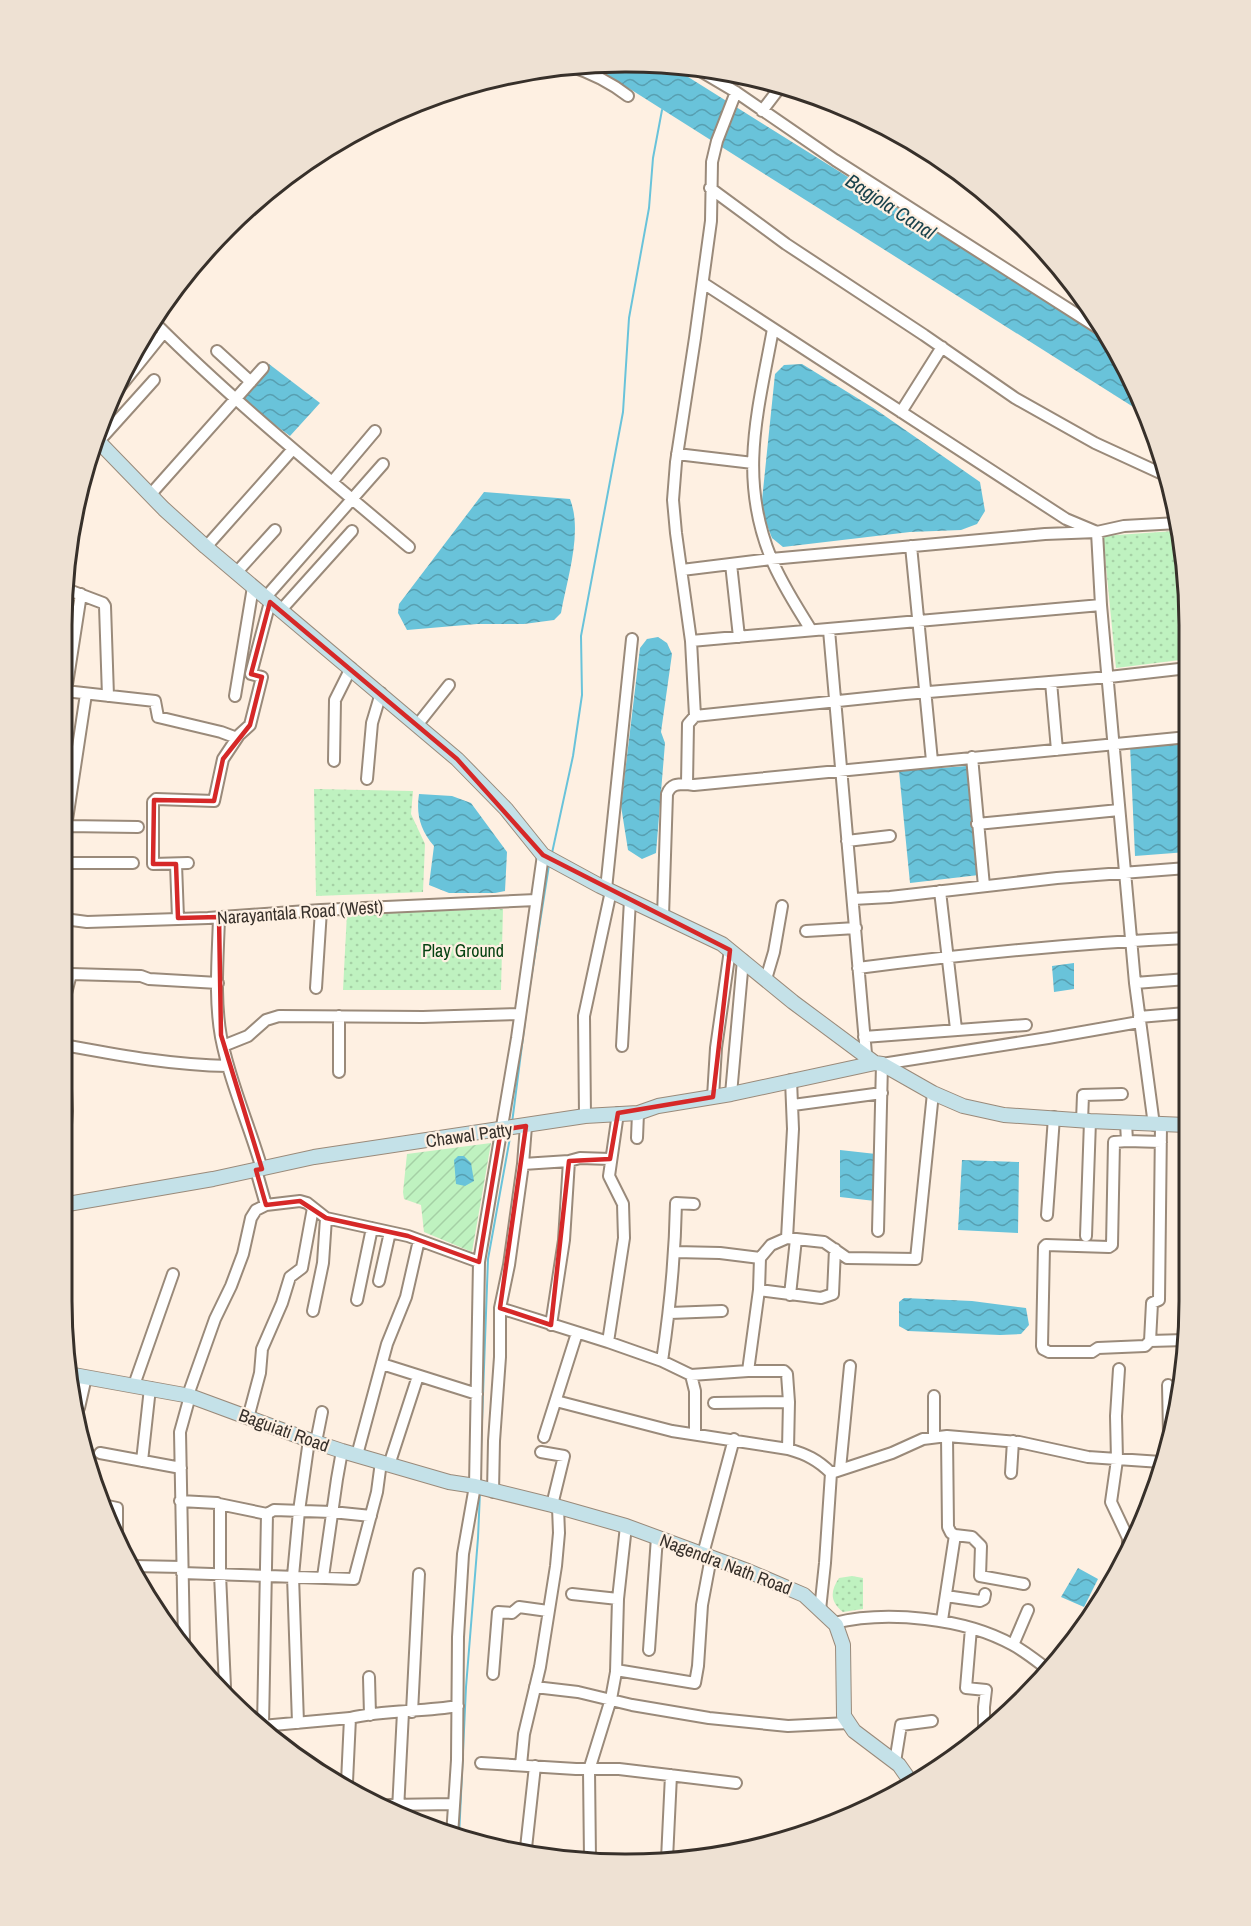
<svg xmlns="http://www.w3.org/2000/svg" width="1251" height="1926" viewBox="0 0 1251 1926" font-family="'Archivo Narrow',sans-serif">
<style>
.park{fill:url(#park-dots)}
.garden{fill:url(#garden-furrows)}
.water{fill:url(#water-waves)}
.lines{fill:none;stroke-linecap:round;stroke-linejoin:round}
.stream{stroke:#69c3da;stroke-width:2}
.street-casing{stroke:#9a8a7a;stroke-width:14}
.secondary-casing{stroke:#9a8a7a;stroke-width:16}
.street{stroke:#fff;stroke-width:10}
.secondary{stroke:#c4e1e8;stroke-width:14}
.marked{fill:none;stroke:#d62828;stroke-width:4.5;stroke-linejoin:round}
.labels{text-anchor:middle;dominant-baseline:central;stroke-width:4.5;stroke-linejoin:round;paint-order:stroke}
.street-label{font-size:18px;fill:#37302a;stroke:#fef0e2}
.park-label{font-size:18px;fill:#074312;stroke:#fef0e2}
.water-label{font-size:20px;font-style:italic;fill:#18424c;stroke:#fef0e2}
.rim{fill:none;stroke:#37302a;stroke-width:3}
</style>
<defs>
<pattern id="park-dots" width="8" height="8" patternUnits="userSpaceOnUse" patternTransform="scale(1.5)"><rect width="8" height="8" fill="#bff2c0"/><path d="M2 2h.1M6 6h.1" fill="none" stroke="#a5d0a5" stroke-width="1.8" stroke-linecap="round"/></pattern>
<pattern id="garden-furrows" width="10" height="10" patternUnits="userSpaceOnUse" patternTransform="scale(1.5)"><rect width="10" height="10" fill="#bff2c0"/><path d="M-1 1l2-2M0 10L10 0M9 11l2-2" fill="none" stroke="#a5d0a5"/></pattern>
<pattern id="water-waves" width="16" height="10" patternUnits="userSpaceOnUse" patternTransform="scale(1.5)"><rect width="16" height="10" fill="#69c3da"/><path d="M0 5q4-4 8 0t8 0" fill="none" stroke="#579fb1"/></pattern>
</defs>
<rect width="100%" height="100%" fill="#fef0e2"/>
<path class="park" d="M 1174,531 L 1188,659 L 1116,668 L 1103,536 Z
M 314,789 L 413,791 L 411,814 L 425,844 L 423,892 L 316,896 Z
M 503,909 L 501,990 L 343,990 L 347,913 Z
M 852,1576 L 863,1578 L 863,1609 L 843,1612 C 830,1601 830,1592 839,1578 Z"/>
<path class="garden" d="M 491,1143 L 472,1252 L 424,1232 L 421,1205 L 404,1199 L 403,1192 L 407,1154 Z"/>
<path class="water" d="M 588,63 L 669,65 L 1109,340 L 1131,376 L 1146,415 L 630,89 L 571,66 Z
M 269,364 L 320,403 L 290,436 L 239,398 Z
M 802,364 L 875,409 L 980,482 L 985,511 L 977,524 L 961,530 L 910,532 L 783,547 L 772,538 L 761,510 L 775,374 L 784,365 Z
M 484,492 L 570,499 C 583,532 567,579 561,613 L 554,620 L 524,624 L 477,624 L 407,630 L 398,613 L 399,604 Z
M 658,637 L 667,643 L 672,654 L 661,732 L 665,743 L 656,853 L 642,859 L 628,850 L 621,806 L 640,648 L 647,639 Z
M 1188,739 L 1187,852 L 1135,856 L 1130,745 Z
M 967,766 L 979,875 L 910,883 L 899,771 Z
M 419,794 L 452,796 L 471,803 L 507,852 L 505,891 L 495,893 L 449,893 L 429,885 L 434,846 C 420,830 416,814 419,794 Z
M 1074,963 L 1074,989 L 1054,992 L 1052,966 Z
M 840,1150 L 876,1154 L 875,1201 L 840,1197 Z
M 458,1156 L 464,1156 L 471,1163 L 474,1181 L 465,1186 L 456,1184 L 454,1160 Z
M 962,1160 L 1019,1162 L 1018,1233 L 958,1230 Z
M 904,1298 L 972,1301 L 1026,1308 L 1029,1325 L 1021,1334 L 1000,1335 L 908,1331 L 899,1326 L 899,1302 Z
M 1078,1568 L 1098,1579 L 1084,1607 L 1061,1597 Z"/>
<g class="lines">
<path class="stream" d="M 552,853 L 573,756 L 582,695 L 581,636 L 623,412 L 629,318 L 649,208 L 653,158 L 662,110
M 512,1123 L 528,998 L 549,865
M 480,1475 L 488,1259 L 511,1132
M 459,1837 L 466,1687 L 478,1538 L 480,1492"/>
<defs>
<path id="street" d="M 570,66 C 592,73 610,82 628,96
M 692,66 L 736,92 L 835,160 L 1103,331
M 762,111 L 778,90
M 710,188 L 786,244 L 924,335 L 1015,398 L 1095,443 L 1169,477
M 703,283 L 1066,519 L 1097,532 L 1101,605 L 1135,983 L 1154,1125
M 155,323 C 235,403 323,474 409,547
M 773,329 C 758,411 738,477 771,558 C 781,583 797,607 811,630
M 217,351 L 251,382
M 115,393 L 164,332
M 901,412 L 942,347
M 100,440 L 154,380
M 677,454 L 753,463
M 332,482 L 375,431
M 150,495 L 263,368
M 911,546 L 932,761
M 206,547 L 293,449
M 731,564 L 739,637
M 682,570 L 771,559 L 1045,534 L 1097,532 L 1124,526 L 1178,523
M 236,573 L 275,530
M 66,589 L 103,603 L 105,606 L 108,696
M 265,598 L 383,464
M 281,610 L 352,531
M 829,630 L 866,1054
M 691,641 L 1101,605
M 1051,682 L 1057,750
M 65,691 L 155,701 L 158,717 L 221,732 L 237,738
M 66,691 L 81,594
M 235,696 L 253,587
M 695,716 L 691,641 L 676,533 L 673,500 L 676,462 L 695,338 L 711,221 L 712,162 L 717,141 L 736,92
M 418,724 L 449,685
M 1188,737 L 694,785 L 687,784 L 688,724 L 695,716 L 905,694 L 1109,677 L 1188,668
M 972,757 L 984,886
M 334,761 L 335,700 L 351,668
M 367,779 L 372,723 L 381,693
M 977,824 L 1119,810
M 66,826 L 138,827
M 65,833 L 86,694
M 847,841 L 890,836
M 64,863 L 133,863
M 188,863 L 153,864 L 153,802 L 156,799 L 214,801 L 223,759 L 239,735 L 250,725 L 262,677 L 251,674 L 270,602
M 176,864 L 178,918
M 606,889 L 632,639
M 940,891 L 956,1029
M 853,899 L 890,897 L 1057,878 L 1187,868
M 663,916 L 667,794 C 671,784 677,784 687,784
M 219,917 C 218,956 214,998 221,1037 C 230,1083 249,1124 262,1169
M 64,919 L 87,922 L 208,918 L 321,910 L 536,900
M 806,931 L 856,928
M 858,968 C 967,954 1077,943 1187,938
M 766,979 L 774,952 L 782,906
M 1135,983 L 1187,979
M 316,988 L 321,910
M 63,1005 L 71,974 L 141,976 L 149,979 L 218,983
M 1139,1017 L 1186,1013
M 864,1037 L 1026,1025
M 223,1046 L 248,1036 L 266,1020 L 279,1016 L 423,1017 L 520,1014
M 622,1046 L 630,900
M 339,1072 L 339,1016
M 731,1094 L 743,960
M 713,1097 L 716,1048 L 730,950
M 793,1105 L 882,1093
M 585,1116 L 584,1016 L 611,891
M 1082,1121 L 1083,1095 L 1122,1094
M 1126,1123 L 1127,1141 L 1114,1142 L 1112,1245 L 1109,1247 L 1046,1245 L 1044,1247 L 1042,1346 L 1043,1349 L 1049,1352 L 1092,1352 L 1098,1348 L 1145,1346 L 1150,1341 L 1185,1340
M 637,1138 L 638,1113
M 1127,1141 L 1161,1142
M 523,1164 L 569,1161 L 580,1158 L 610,1159
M 256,1170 L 266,1205
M 62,1179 L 67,1111 L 64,1045 C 119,1055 171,1065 228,1066
M 1047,1215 L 1054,1117
M 878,1231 L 882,1064 L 1048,1038 L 1139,1022
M 1086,1236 L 1090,1121
M 787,1238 L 793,1129 L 791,1080
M 62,1247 L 62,1229
M 675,1252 L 720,1253 L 760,1258 L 771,1245 L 787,1238 L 824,1242 L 847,1258 L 916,1259 L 933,1093
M 379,1281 L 390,1232
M 759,1290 L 821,1298 L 833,1294 L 835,1249
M 790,1295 L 796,1239
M 357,1300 L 372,1228
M 500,1308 L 608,1342 L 662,1361 L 691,1375 L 748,1371 L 759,1290 L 760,1258
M 313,1311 L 323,1263 L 326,1218
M 670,1313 L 722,1311
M 551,1325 L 564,1240 L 569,1161
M 1150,1341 L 1152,1303 L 1159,1300 L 1161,1125
M 608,1342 L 624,1238 L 623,1204 L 609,1176 L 618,1113
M 662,1361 C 670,1308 675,1257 676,1203 L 694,1204
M 382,1364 L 477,1394
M 1119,1369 L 1116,1416 L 1117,1460 L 1111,1502 L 1128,1538 L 1128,1547
M 748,1371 L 784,1371 L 787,1374 L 789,1402 L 788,1449
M 691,1375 L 695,1391 L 695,1433
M 134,1385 L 173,1274
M 1168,1385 L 1169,1434
M 188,1395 L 215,1319 L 231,1286 L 243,1254 L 251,1218 L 256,1210 L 266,1205 L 300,1201 L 307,1203 L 326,1218 L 408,1236 L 479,1262
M 556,1401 L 672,1431 L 788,1449 C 806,1454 818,1460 831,1473 L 825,1563 L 820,1610
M 714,1403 L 789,1402
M 79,1408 L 86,1377
M 248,1418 L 260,1373 L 262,1349 L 282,1303 L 290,1277 L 302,1268 L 313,1208
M 934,1436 L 934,1396
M 947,1436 L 948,1527 L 951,1533 L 955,1535
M 544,1437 L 577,1333
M 316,1442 L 322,1412
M 541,1452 L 564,1456 L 552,1505
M 100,1453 L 181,1468
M 357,1455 L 387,1344 L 406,1297 L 419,1240
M 142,1461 L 150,1388
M 389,1465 L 418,1376
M 840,1469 L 850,1366
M 831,1473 L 892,1453 L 923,1439 L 947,1436 L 1019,1442 L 1088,1457 L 1161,1462
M 1011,1473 L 1013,1441
M 493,1492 L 494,1441 L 500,1357 L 500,1308 L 509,1265 L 523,1164 L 526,1126
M 180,1501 L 217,1503 L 220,1505 L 220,1574 L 225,1687
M 219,1504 L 267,1514
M 103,1505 L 117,1508 L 117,1534
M 703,1554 L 734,1439
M 133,1566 L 182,1567
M 182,1573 L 354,1579 L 377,1492 L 381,1462
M 323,1577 L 337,1479 L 342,1451
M 572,1594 L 618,1599
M 946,1596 L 980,1601 L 984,1599 L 985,1594
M 942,1620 L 955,1535 L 972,1537 L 981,1546 L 980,1576 L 1024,1584
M 834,1623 C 887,1610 965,1618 1013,1645 C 1026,1652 1038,1662 1050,1671
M 971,1628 L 966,1688 L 986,1690 L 984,1707 L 984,1730
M 184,1643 L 180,1432 L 190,1396
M 1013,1645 L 1028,1610
M 649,1650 L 657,1537
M 616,1670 L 695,1683 L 698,1666 L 702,1605 L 711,1557
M 493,1674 L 498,1612 L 512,1613 L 519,1607 L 548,1611
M 369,1677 L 370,1715
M 535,1687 L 578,1692 L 632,1705 L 709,1718 L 788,1726 L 848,1723
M 412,1712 L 419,1574
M 298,1723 L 293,1576 L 299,1511 L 309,1440
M 262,1726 L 350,1718 C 384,1710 422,1712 458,1706
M 263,1726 L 267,1514 L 274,1510 L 332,1512 L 371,1516
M 895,1762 L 901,1725 L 932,1721
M 481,1763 L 576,1769 L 619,1769 L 736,1783
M 521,1765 L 524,1734 L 540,1667 L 556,1566 L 559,1533 L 558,1507
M 347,1782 L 350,1718
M 389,1805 L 454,1804
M 398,1810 L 403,1712
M 452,1836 L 457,1760 L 458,1637 L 463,1554 L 475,1486 L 479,1262 L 517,1038 L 543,855
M 526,1848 L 535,1766
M 590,1859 L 589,1770 L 611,1699 L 616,1672 L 618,1599 L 626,1526
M 667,1859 L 671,1775"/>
<path id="secondary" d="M 99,442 L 164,509 L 206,547 L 457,759 L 506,809 L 543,855 L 600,886 L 722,944 L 793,1002 L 875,1063 L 882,1064 L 933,1093 L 963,1106 L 1004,1115 L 1090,1121 L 1186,1125
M 62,1205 L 213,1179 L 314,1157 L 585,1116 L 638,1113 L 658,1106 L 731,1094 L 875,1063
M 74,1375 L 190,1396 L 309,1440 L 342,1451 L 449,1482 L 475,1486 L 552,1505 L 626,1526 L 748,1571 L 804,1595 L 836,1625 L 843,1645 L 844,1716 L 854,1731 L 899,1765 L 911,1782"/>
</defs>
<use href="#street" class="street-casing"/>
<use href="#secondary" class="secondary-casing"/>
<use href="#street" class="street"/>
<use href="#secondary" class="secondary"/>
</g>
<path class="marked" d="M 270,602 L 457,759 L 543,855 L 730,950 L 713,1097 L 618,1113 L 610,1159 L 569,1161 L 551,1325 L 500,1308 L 526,1126 L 501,1130 L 479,1262 L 408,1236 L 326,1218 L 300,1201 L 266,1205 L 256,1170 L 262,1169 L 221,1035 L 219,917 L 178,918 L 176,864 L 153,864 L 154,800 L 214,801 L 223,759 L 250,725 L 262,677 L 251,674 Z"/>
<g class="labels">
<g class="street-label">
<text transform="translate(300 912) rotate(-4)">Narayantala Road (West)</text>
<text transform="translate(469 1135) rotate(-8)">Chawal Patty</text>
<text transform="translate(284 1430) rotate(20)">Baguiati Road</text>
<text transform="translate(726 1564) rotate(21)">Nagendra Nath Road</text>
</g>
<g class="park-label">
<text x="463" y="950">Play Ground</text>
</g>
<g class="water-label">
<text transform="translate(891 206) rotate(33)">Bagjola Canal</text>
</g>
</g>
<path d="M0 0H1251V1926H0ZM625 72H626A553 553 0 0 1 1179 625V1301A553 553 0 0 1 626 1854H625A553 553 0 0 1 72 1301V625A553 553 0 0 1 625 72Z" fill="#eee1d3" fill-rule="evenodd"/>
<path class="rim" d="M625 72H626A553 553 0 0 1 1179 625V1301A553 553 0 0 1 626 1854H625A553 553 0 0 1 72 1301V625A553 553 0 0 1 625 72Z"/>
</svg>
